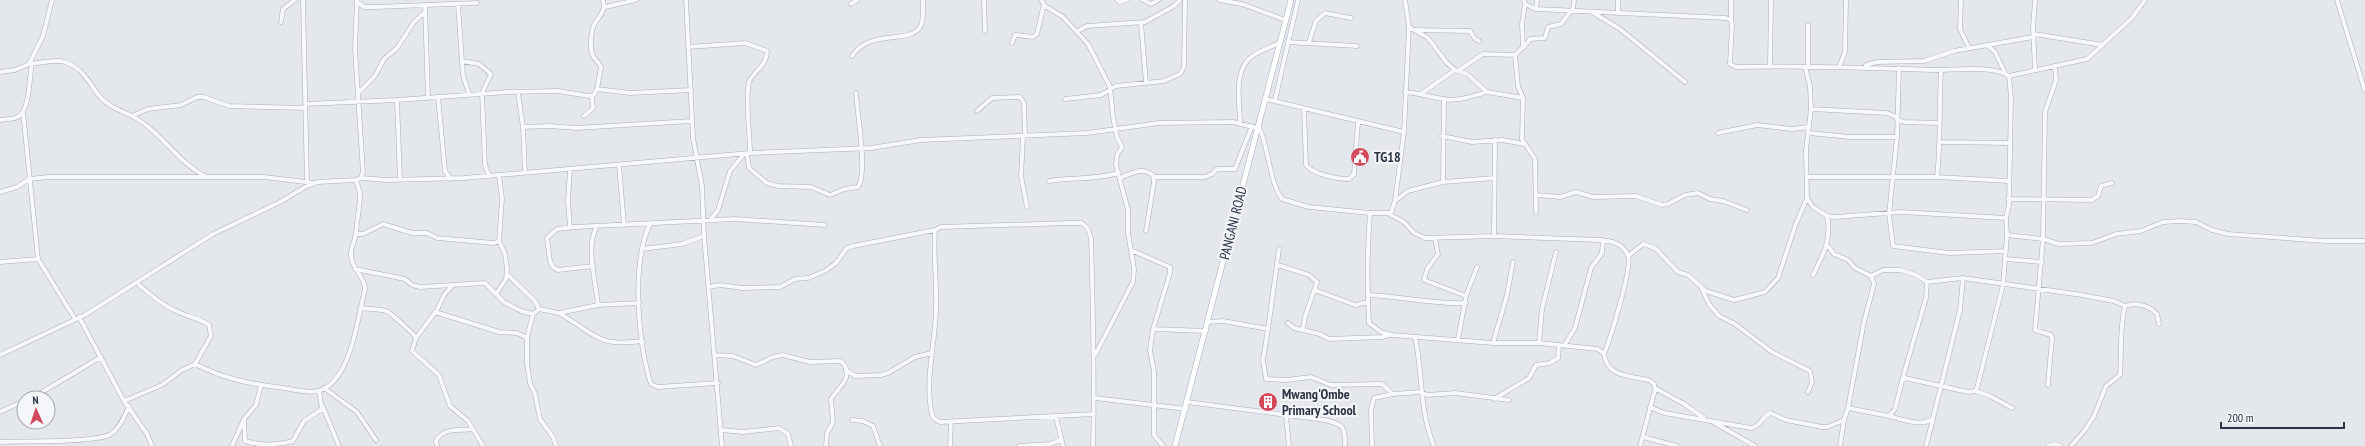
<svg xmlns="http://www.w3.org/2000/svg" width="2365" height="446" viewBox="0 0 2365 446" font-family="'PT Sans Narrow',sans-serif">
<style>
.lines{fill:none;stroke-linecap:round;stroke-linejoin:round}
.minor-casing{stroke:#a9aeb7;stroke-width:5}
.major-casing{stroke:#a3abb8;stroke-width:6}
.minor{stroke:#f7f8fa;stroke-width:4}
.major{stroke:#fff;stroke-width:5}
.labels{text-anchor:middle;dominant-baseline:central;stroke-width:4;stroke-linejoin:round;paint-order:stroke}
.poi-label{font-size:14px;font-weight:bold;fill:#2b3445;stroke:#f4f6f9;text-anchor:start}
.street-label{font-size:14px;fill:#2b3445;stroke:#f4f6f9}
</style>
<rect width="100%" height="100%" fill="#e4e7ec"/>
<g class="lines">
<defs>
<path id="minor" d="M 303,0 L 307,183
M 686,0 L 693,138 L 702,186 L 704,236 L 722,446
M 984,0 L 985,31
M 1041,0 L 1045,6 L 1063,17 L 1088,44 L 1110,87 L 1113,117 L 1117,137 L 1122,147 L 1117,155 L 1116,165 L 1128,210 L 1128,233 L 1134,269 L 1133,282 L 1095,355
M 1117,0 L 1120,2 L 1126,0
M 1143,0 L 1151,4 L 1158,0
M 1219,0 L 1242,4 L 1285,20
M 1524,0 L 1525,4 L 1536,9 L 1726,18 L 1731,20 L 1732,25 L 1730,64 L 1736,67 C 1803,65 1870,68 1937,70 C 1956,70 1993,65 2009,76 L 2011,97 L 2009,205 L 2006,218 L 2007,235 L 2003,285 L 1977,388 L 1975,391 L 1968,392 L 1905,378 L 1902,381 L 1895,409 L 1889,416 L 1848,408 L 1844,420 L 1840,446
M 1961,0 L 1960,29 L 1969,48
M 2035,0 L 2033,28 L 2035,69
M 2337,0 L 2365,91
M 357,2 L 364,7 L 375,7 L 477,3
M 458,4 L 462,61 L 479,64 L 491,74 L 482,93 L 485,165 L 489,176
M 851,4 L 857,0
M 425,5 L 428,98
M 605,7 L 636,0
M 1536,9 L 1537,0
M 1573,10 L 1574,0
M 1592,12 L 1620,29 L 1685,82
M 1618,12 L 1618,0
M 1731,20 L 1731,0
M 281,22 L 283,9 L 295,0
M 1141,23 L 1146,83
M 1808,25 L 1808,67
M 1409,27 L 1428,38 L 1447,63 L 1455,70 L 1467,74 L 1487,92 L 1523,98
M 1415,30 L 1470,31 L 1475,39 L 1479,41
M 1078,31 L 1087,26 L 1145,22 L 1174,6 L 1180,0
M 2034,34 L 2103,45
M 1287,42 L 1357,46
M 1309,42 L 1316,21 L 1325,13 L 1351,18
M 1012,43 L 1015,35 L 1033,37 L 1037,34 L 1044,4
M 1987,45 L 1995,52 L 2005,73
M 688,47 L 745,43 L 767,51 C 767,66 752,73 749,82 C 745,97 750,136 750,153
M 1524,47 L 1530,39 L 1545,38 L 1548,27 L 1561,24 L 1572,10
M 1515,55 L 1518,86 L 1523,98 L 1522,139 L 1535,159 L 1536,212
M 852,56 C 871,27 912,46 921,25 C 924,18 923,7 923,0
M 462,61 L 463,75 L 469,94
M 29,64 C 40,63 55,59 65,62 C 85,69 89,84 101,98 C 110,107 119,110 130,115 C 158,128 178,163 205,176
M 1866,65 L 1877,62 L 1924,61 L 1954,51 L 2033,37
M 1770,66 L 1771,0
M 2055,66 L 2056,80 L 2045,112 L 2043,239 L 2059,244 L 2092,243 L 2116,234 L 2141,231 L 2163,222 L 2180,221 L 2196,222 L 2212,230 L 2228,234 L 2325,241 L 2365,241
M 1805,67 L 1810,86 L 1811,109 L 1806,150 L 1807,198 L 1813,207 L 1827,216 L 1835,217 L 1901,212 L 2006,218
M 1839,67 L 1845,52 L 1846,0
M 1899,68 L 1897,137 L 1889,214 L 1893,246 L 1949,253 L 2006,251
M 1459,70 L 1483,54 L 1515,55 L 1523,47 L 1522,24 L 1525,4
M 0,72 L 15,70 L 29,64 L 43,36 L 52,0
M 2009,76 L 2087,59 L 2132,18 L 2145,0
M 597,89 L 601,67 C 599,62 594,59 592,54 C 590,46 591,32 594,25 C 599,15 606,13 603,0
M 1405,92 C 1419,93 1430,97 1443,99 C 1456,102 1474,96 1487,92
M 358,93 L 375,76 L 384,59 L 397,48 L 414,22 L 425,12
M 518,93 L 523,127 L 525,173
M 1422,93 L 1455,70
M 438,97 L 445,171 L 451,179
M 1065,99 L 1101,95 L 1116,86 L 1164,81 L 1180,74 L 1184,67 L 1185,0
M 1266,99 L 1404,132
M 397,100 L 400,180
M 1275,100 L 1298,0
M 305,104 L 397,100 L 508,92 L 558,91 L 589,96 L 594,95 L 597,89 L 630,93 L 691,90
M 1304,109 L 1306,165 C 1314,175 1338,179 1349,179 L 1354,174 L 1358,123
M 1811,109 L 1887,113 L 1896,117
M 977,111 L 992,98 L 1020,97 L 1024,103 L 1025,136
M 23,112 L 38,259 L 75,319
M 132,116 L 148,109 L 181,105 L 197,97 L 204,97 L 229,106 L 305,108
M 584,116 L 593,108 L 592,96
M 1897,119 L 1904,122 L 1938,123
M 0,120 C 6,119 14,120 19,116 C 30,109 29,77 32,64
M 1240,123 C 1240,103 1232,68 1254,55 C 1262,50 1271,47 1279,43
M 1258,125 C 1270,149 1268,179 1282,199 L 1309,207 L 1370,213 L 1391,213 L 1395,201 L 1404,132 L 1409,27 L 1405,0
M 523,127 L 550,126 L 576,128 L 692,121
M 1718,133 L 1757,125 L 1792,129 L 1809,127
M 1809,133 L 1850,137 L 1897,137
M 1442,136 L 1472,142 L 1502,140 L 1524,144
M 1023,137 L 1021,176 L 1027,207
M 1940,142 L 2010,143
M 747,154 L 749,168 L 767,183 L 778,186 L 811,187 L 830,195 L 845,189 L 858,187 C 868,173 857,113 856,93
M 619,165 L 624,225
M 1154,177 L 1205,177 L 1212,174 L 1217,169 L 1235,169 L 1252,126
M 1807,177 L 1937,177 L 2008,181
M 1937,177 C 1941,141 1939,106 1941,70
M 361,178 L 387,180 L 464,178 L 750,153 L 871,148 L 921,140 L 1087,133 L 1159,123 L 1233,122 L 1257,128
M 1120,178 C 1131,174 1142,166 1153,175 L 1154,182 L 1146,231
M 1049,181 C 1072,177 1095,180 1119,173
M 1443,182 L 1495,178
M 0,192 L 17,187 L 29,179 L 49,177 L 264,177 L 314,183
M 1536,195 L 1560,197 L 1576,192 L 1593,197 L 1636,196 L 1662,205 L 1668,204 L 1685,195 L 1698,193 L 1710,199 L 1723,201 L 1747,210
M 2008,199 L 2092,200 L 2098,196 L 2101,186 L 2112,183
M 1395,201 L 1408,191 L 1443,182 L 1444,100
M 1370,213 C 1367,250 1367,286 1369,323 L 1381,332 L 1392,335 L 1493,343 L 1539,343 L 1598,349 L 1604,354 C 1607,377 1630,376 1649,380 L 1654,384 L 1655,390 L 1640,446
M 1389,214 L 1404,222 L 1414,233 L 1425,238 L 1494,236 L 1600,240 C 1612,241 1622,243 1628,255 C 1633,267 1610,339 1604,354
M 710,220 L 718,210 L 730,171 L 744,154
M 650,224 C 631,263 638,343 651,384 L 658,387 L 718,383
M 597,226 C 585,247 596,282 598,305
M 570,228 L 568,201 L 570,169
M 356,234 L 363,234 L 383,224 L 412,233 L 427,233 L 437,238 L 494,243 L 499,241
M 2007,235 L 2043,239 L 2035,330 L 2051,335 L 2052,338 L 2048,385
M 1494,236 L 1495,140
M 1435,238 L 1438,254 L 1427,269 L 1424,280 L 1466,296 L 1458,339
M 1828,246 L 1834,254 L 1848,260 L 1855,268 L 1871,276 L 1883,270 L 1901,270 L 1916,275 L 1927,282 L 1963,278 L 2082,295 L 2114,301 L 2125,306 C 2135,302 2149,305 2157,314 L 2159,324
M 642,249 L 682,244 L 704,236
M 1131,250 L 1170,267 L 1170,273 L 1153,329 L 1150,350 L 1154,372 L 1154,435 L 1163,446
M 1628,256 L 1643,244 L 1655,248 L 1678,272 L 1688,275 L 1706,291 L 1734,300 L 1765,292 L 1778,278 L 1795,226 L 1807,198
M 2005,259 L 2042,262
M 0,262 L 38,259
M 1278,265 L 1309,275 L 1317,282 L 1305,317 L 1303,329
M 593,266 L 558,270 L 553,267 L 550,261 L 547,238 L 557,229 L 575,227 L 735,219 L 825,225
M 355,269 L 405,279 L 412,285 L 420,287 L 485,283 L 504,302 L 521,311 L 533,314
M 507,274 L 535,301 L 539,309
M 1813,275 C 1823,255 1832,239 1827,216
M 137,283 C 150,294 162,305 178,312 C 189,317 199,318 209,325 L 211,336 L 195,364
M 709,287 L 720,285 L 742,288 L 780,287 L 795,279 L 808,278 L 825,271 L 836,263 L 847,248 L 853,246 L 935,230
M 1701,287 L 1709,304 L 1719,316 L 1735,324 L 1772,352 L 1810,371 L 1812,382 L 1808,392
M 1315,290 L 1355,305 L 1368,302
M 496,294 L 506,279 L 507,269 L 505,254 L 499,241 L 502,199 L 499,175
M 1368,295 C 1401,296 1432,305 1466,303
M 1466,296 L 1477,267
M 360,308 C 368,309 378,309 386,311 C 390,312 414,334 416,338 L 412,351 L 439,375 L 450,406 L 468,421 L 483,446
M 435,312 L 499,332 L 517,333 L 527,338 L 527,364 L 530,383 L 535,394 L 540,419 L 553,437 L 556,446
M 559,313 C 597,335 596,347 643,341
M 79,317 L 124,401 L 147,434 L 152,446
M 1208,322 L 1223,321 L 1268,329 L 1263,360 L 1266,379 L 1286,380 L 1311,377 L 1331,385 L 1378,384 L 1382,384 L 1393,394
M 1288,323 L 1294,328 L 1320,334 L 1329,339 L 1382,337 L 1390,335
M 1153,329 L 1206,331
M 1268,329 L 1279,249
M 1415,337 C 1423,373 1419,411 1434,446
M 416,338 L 437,310 L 444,295 L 452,286
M 527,338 L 533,314 L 539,309 L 559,313 L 598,305 L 639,303
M 1493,343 L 1507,295 L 1513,262
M 1539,343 L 1542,309 L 1556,252
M 1564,346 L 1575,328 L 1591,268 L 1602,253 L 1603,240
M 0,355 L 85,315 L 213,234 L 280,202 L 305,187 L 318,182 L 356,180 L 361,178 L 363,172 L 355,49 L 357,0
M 715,355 L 733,356 L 756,365 L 773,357 L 783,355 L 810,362 L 841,361 C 856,376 838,388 831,399 L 833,422 L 827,433 L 826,446
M 846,370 L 855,376 L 881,375 L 888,373 L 915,357 L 932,353
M 1902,380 L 1926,298 L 1927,282
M 324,388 L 357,412 L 376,440
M 1655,388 L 1684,404 L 1704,418
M 1975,391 L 1990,396 L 2012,408
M 32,398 L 101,357
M 1095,398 L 1186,409
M 1494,399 L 1529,378 L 1536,365 L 1550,363 L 1558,358 L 1559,346
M 124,401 L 162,385 L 182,370 L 195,364 C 223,378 245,383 276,387 C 289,388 306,394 318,391 C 351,383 358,316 365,289 C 365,276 352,270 351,256 C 350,247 356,240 356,232 C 357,220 360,207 360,195 C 360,190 357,185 356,180
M 1187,402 L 1325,420 C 1344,425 1345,426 1345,446
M 323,407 L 339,446
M 1650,407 L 1664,413 L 1751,428 C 1760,427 1762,416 1771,413 L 1786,420 L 1822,427 L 1827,427 L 1844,420
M 1848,408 L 1864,322 L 1874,284 L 1871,276
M 0,412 L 24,401
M 1286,416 L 1289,446
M 1889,416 C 1901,419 1923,428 1933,418 L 1960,310 L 1963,278
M 1056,417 L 1063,446
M 244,419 L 245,441 C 262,446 276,445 293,441 L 304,421 L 322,409 L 319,391
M 852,420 L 863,421 L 873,426 L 880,446
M 1713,422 L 1755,446
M 721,430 L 743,432 L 779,428 L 788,434 L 791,446
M 1643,437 L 1677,446
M 0,442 C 21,441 96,443 111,434 C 120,428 125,415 129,406
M 232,446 L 244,419 L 256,405 L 261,385
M 437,446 L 436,441 C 443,427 459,431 472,429
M 950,446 L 951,422
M 1019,446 L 1050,444 L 1061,440
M 1093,446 C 1095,376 1093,307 1091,238 L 1088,229 L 1082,223 L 1069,223 L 941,227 L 935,230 C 933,256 937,281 936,307 C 936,341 924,380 932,414 C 933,419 936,420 940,422 L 1094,414
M 1372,446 L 1371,409 L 1374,398 L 1393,394 L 1421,392 L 1427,395 L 1455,393 L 1509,400
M 1926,446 L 1933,419
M 2048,446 L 2054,444 L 2060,446
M 2071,446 L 2085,430 L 2094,416 L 2106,386 L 2120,375 C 2122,351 2119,330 2125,306"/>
<path id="major" d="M 1175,446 L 1291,0"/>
</defs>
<use href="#minor" class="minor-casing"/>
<use href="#major" class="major-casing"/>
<use href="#minor" class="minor"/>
<use href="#major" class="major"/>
</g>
<defs>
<symbol id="civic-disc" viewBox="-11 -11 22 22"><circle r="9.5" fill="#d1495b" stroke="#f4f6f9"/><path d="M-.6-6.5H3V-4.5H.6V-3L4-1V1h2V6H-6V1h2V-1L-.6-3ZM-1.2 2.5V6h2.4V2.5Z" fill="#fff"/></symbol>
<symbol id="building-disc" viewBox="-11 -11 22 22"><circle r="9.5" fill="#d1495b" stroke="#f4f6f9"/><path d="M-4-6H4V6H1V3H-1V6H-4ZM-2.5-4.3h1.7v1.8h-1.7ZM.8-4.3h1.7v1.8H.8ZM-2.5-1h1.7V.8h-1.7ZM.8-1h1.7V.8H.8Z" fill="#fff"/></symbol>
</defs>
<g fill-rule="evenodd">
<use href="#civic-disc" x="1349" y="146" width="22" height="22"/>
<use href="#building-disc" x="1257" y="391" width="22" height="22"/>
</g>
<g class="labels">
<g class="poi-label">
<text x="1374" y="157">TG18</text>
<text x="1282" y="394">Mwang'Ombe<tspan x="1282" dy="16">Primary School</tspan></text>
</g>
<g class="street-label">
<text transform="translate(1233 223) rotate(-76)">PANGANI ROAD</text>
</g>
</g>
<g transform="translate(36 410) rotate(357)"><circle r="19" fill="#f4f6f9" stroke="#a4a8b1"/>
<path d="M0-3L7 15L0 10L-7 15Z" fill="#d1495b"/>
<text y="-6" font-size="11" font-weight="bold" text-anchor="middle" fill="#2b3445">N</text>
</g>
<path d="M2221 422v6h123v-6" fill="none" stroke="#2b3445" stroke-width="2"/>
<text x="2227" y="422" font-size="12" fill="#2b3445" stroke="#f4f6f9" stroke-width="3" paint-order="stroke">200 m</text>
</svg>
